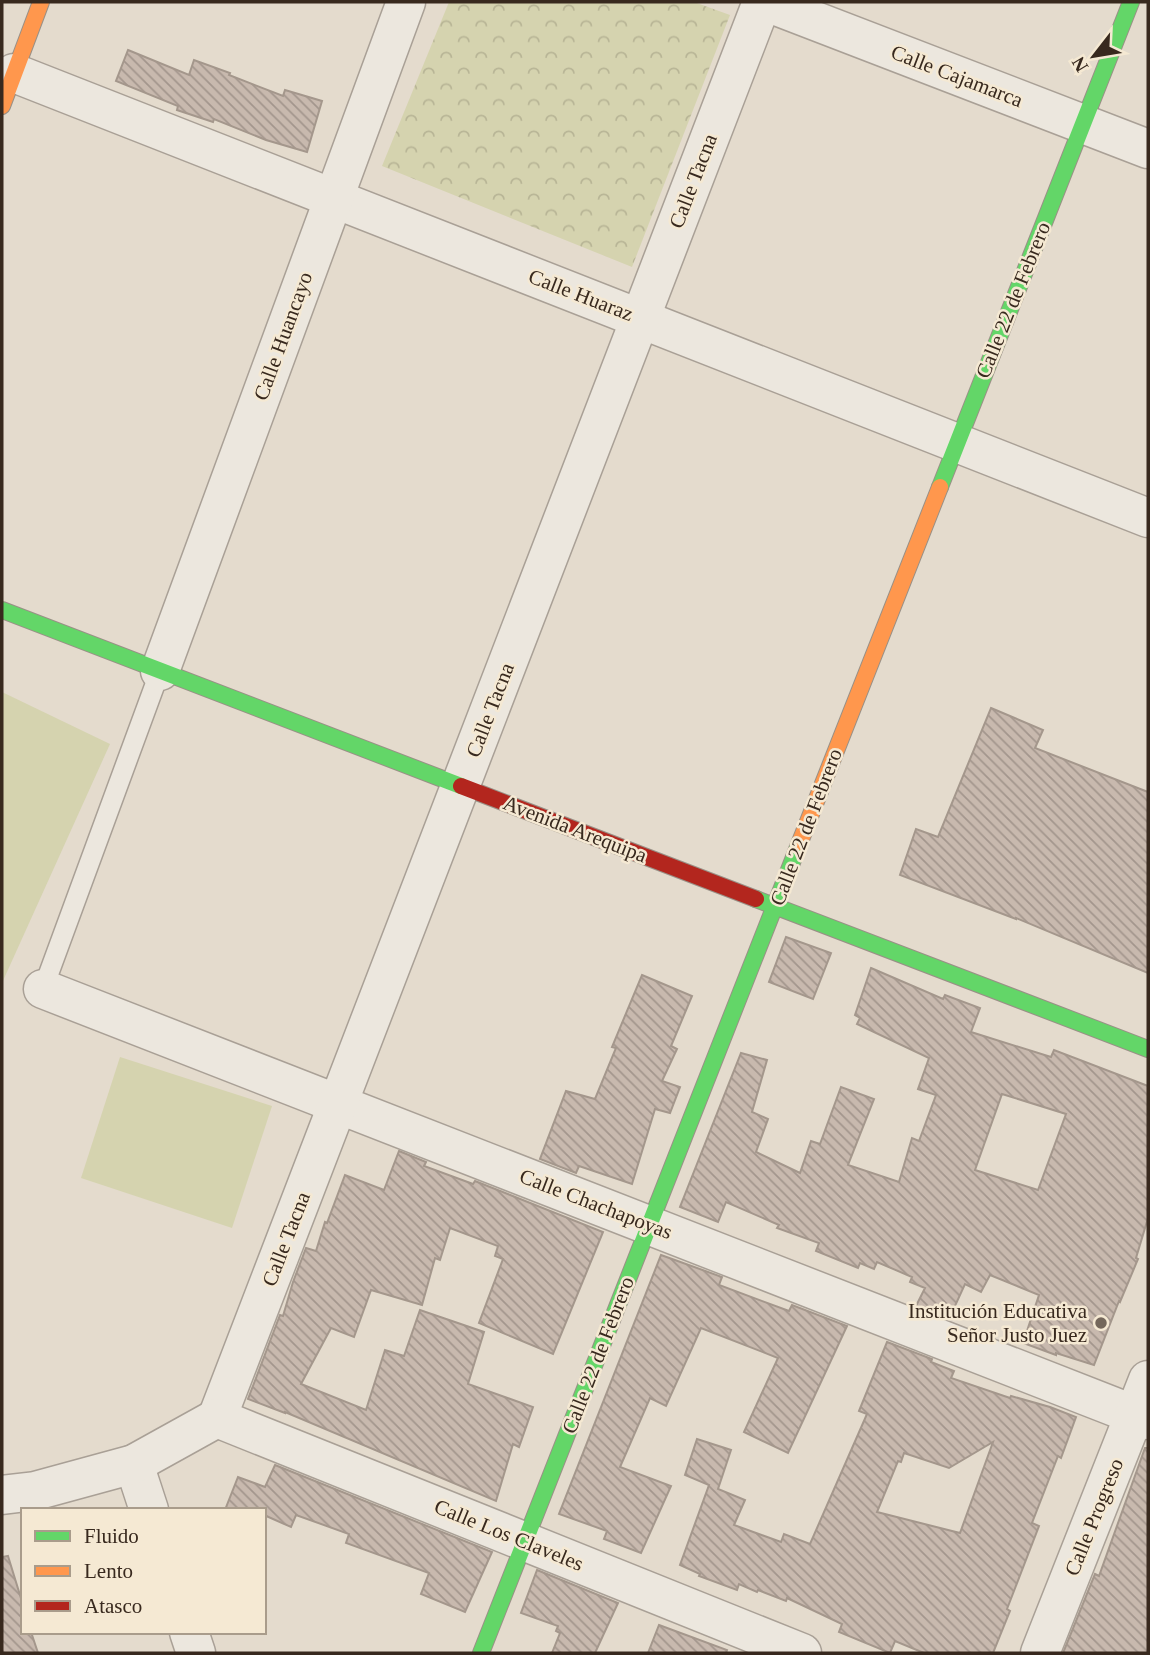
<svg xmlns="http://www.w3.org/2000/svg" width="1150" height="1655" font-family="'Times New Roman',serif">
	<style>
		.park { fill: url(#park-crowns) }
		.pitch { fill: #d5d3af }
		.building { fill: url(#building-back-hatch); stroke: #a4978c; stroke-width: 2; fill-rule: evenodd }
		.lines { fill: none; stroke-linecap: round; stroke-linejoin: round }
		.lane-casing { stroke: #a9a096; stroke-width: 22 }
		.street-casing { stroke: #a9a096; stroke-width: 41 }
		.fast-casing { stroke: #999086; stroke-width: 18 }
		.slow-casing { stroke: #999086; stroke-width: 18 }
		.jam-casing { stroke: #999086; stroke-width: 18 }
		.lane { stroke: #ece7de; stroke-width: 19 }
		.street { stroke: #ece7de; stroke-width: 38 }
		.fast { stroke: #63d668; stroke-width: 16 }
		.slow { stroke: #ff974d; stroke-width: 16 }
		.jam { stroke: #b3261e; stroke-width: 16 }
		.poi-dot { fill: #74675b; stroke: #f5e9d3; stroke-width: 2.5 }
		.labels { text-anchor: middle; stroke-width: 5; stroke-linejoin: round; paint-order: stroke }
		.street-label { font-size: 21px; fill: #38291e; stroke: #f5e9d3 }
		.poi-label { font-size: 21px; fill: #38291e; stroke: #f5e9d3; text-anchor: end }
	</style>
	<defs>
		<pattern id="park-crowns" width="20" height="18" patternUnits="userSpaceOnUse" patternTransform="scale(1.75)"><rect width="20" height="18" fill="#d5d3af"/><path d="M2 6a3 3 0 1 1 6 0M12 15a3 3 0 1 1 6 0" fill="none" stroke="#b8b596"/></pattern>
		<pattern id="building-back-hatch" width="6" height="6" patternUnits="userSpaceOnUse" patternTransform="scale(1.75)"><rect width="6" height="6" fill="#c8b9ae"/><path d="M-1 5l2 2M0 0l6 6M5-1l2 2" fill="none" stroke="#a3968d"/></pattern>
	</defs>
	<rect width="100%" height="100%" fill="#e4dbcd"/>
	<path class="park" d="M449 2H694L730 15 632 267 382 166Z"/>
	<g class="pitch">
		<path d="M2 692 110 744 2 983Z"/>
		<path d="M120 1057 272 1106 232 1228 81 1178Z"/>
	</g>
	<g class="building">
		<path d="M128 50 189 75 194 60 230 73 229 75 283 96 285 90 322 101 307 152 266 140 214 119 213 122 177 110 178 106 116 81Z"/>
		<path d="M991 708 1043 730 1035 748 1148 792V973L1016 918V919L900 875 916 829 938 837Z"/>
		<path d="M786 937 831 953 813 999 769 982Z"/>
		<path d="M871 968 943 999 945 995 980 1008 971 1032 1051 1057 1054 1050 1148 1086V1218L1136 1258 1138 1259 1120 1302 1119 1301 1094 1365 1056 1353V1355L1023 1343 1039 1295 990 1275 981 1292 965 1284 949 1319 916 1306 925 1288 910 1282 912 1277 877 1262 874 1269 860 1263 858 1268 816 1251 819 1243 777 1228 779 1225 726 1202 718 1222 680 1207 741 1053 767 1060 752 1112 768 1119 756 1152 800 1173 811 1141 820 1144 841 1087 874 1099 848 1165 899 1182 912 1138 919 1141 936 1095 918 1089 929 1058 857 1024 860 1018 855 1015ZM1002 1094 1066 1114 1038 1190 975 1170Z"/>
		<path d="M642 975 692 996 671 1046 677 1049 662 1081 680 1087 670 1113 655 1109 632 1184 579 1166 576 1173 540 1159 566 1091 595 1099 616 1048 612 1047Z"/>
		<path d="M399 1151 426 1162 424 1166 473 1184 475 1181 603 1232 553 1354 479 1323 503 1259 495 1256 498 1246 450 1228 440 1260 435 1258 422 1305 371 1290 354 1337 331 1328 301 1384 366 1410 385 1350 404 1356 420 1310 484 1332 468 1384 533 1407 519 1447 513 1444 496 1501 285 1412V1413L248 1399 280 1315 283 1316 293 1282 306 1248 316 1251 325 1222 327 1223 345 1175 384 1190Z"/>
		<path d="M661 1255 722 1277 719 1285 789 1311 792 1305 847 1326 788 1453 744 1432 778 1358 701 1328 666 1406 650 1398 620 1467 671 1486 641 1553 604 1539 607 1531 559 1514Z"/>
		<path d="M887 1342 932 1359 931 1362 954 1371 951 1378 1010 1398 1011 1396 1050 1407 1076 1417 1061 1458 1058 1456 1032 1523 1039 1526 1007 1609 1010 1611 993 1653H924L895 1641 890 1653 839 1632 842 1624 787 1598 786 1601 758 1590 757 1592 739 1584 737 1590 699 1576 700 1574 680 1565 709 1485 685 1475 697 1439 731 1450 718 1489 745 1500 734 1525 781 1542 784 1534 810 1544 867 1414 859 1411ZM993 1442 960 1533 877 1512 898 1461 901 1462 904 1453 949 1468Z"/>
		<path d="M1145 1448H1148V1653H1063L1095 1574 1099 1576Z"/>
		<path d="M275 1465 492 1552 465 1612 421 1594 429 1573 346 1543 349 1534 296 1515 291 1527 264 1515V1510H225L238 1477 265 1487Z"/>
		<path d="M8 1556 23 1605V1632H31L38 1653H2V1557Z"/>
		<path d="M537 1570 618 1603 595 1653H552L560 1633 556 1631 558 1626 521 1613Z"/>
		<path d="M659 1625 727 1650 726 1653H648Z"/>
	</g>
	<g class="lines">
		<defs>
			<path id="lane" d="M43 989 160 671"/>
			<g id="street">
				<path d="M766 2 1148 149"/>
				<path d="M14 73 1148 518"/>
				<path d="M160 671 406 2"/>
				<path d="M43 989 1148 1420"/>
				<path d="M217 1418 762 2"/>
				<path d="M217 1418 802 1653"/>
				<path d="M134 1464 149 1510"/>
				<path d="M2 1495 35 1491 134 1464 217 1418"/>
				<path d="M189 1632 196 1653"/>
				<path d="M1040 1653 1148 1380"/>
			</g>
			<g id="fast">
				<path d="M940 487 1131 2"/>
				<path d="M2 610 461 786"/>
				<path d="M756 899 1148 1049"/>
				<path d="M481 1653 800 842"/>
			</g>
			<g id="slow">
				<path d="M2 106 41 2"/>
				<path d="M800 842 940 487"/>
			</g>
			<path id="jam" d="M461 786 756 899"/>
		</defs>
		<use href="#lane" class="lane-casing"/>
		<use href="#street" class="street-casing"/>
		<use href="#fast" class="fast-casing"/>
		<use href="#slow" class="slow-casing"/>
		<use href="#jam" class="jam-casing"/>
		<use href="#lane" class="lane"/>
		<use href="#street" class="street"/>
		<use href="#fast" class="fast"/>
		<use href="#slow" class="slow"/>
		<use href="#jam" class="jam"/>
	</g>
	<circle class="poi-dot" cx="1101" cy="1323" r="7"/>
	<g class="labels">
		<g class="street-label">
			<text transform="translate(957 76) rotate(21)" y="7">Calle Cajamarca</text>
			<text transform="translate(693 181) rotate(-69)" y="7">Calle Tacna</text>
			<text transform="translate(581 295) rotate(21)" y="7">Calle Huaraz</text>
			<text transform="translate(1013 300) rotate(-68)" y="7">Calle 22 de Febrero</text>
			<text transform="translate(283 336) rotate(-70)" y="7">Calle Huancayo</text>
			<text transform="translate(490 710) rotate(-69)" y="7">Calle Tacna</text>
			<text transform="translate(806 827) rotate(-69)" y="7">Calle 22 de Febrero</text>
			<text transform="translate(575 829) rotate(21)" y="7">Avenida Arequipa</text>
			<text transform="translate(596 1204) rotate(21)" y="7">Calle Chachapoyas</text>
			<text transform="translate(286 1239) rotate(-69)" y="7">Calle Tacna</text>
			<text transform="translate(598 1355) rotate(-69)" y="7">Calle 22 de Febrero</text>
			<text transform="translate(1094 1517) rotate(-68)" y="7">Calle Progreso</text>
			<text transform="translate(509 1535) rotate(22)" y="7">Calle Los Claveles</text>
		</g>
		<g class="poi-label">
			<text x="1087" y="1318">Institución Educativa<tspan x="1087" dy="24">Señor Justo Juez</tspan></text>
		</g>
	</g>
	<rect width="1150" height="1655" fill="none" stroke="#38291e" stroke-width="7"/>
	<rect x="21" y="1508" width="245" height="126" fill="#f5e9d3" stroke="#a99c8b" stroke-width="2"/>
	<rect x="35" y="1531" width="35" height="10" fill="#63d668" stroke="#a99c8b" stroke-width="2"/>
	<text x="84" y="1543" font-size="21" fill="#38291e">Fluido</text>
	<rect x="35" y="1566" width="35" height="10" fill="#ff974d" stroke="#a99c8b" stroke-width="2"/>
	<text x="84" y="1578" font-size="21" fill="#38291e">Lento</text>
	<rect x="35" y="1601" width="35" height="10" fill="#b3261e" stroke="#a99c8b" stroke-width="2"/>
	<text x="84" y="1613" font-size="21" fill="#38291e">Atasco</text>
	<g transform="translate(1094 56) rotate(239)" stroke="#f5e9d3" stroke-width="5" paint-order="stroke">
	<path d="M0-5L12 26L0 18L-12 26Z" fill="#38291e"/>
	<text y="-10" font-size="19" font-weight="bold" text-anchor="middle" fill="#38291e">N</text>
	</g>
</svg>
